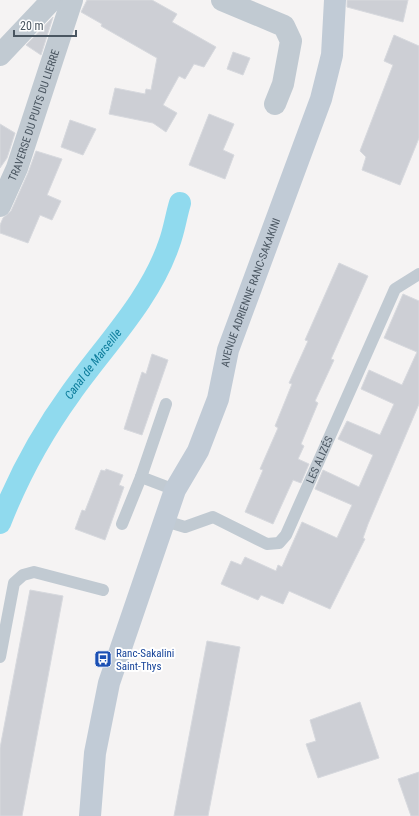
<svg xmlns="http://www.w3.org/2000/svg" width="419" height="816" font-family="'Roboto Condensed',sans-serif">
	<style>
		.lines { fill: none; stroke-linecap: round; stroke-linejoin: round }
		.canal { stroke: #90daee; stroke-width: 22 }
		.building { fill: #cdcfd5; stroke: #d7d9de }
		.lane { stroke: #c1cad2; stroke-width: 12 }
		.street { stroke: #c1cad2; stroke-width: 22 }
		.secondary { stroke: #c1cbd6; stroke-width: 22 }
		.labels { text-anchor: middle; stroke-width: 4; stroke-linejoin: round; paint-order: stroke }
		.street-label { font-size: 11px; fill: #4a5661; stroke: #fff }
		.transit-label { font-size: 11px; fill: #164399; stroke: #fff; text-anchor: start }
		.water-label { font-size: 12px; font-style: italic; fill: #0c7c9b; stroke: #fff }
	</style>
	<rect width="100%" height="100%" fill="#f5f3f3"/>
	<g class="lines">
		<path class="canal" id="s1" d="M0 523C18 477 42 433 71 393 105 345 150 300 169 244 174 231 176 216 180 203"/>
	</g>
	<g class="building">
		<path d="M87 0H152L177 14 172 22 216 47 204 67 194 64 185 79 179 76 163 105 177 113 166 132 153 123 109 114 115 88 145 94 146 89 151 90 157 58 101 26 102 24 81 12Z"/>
		<path d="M347 0H408L403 22 347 7Z"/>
		<path d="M53 17 41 55 26 45Z"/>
		<path d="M394 35 419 46V138L400 185 362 170 366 157 360 151 393 65 384 61Z"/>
		<path d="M233 52 250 58 243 75 227 69Z"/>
		<path d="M209 114 234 124 223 150 234 155 225 179 189 165Z"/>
		<path d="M70 120 96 129 83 155 61 147Z"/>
		<path d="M0 124 15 133 7 158 0 168Z"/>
		<path d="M36 151 62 159 47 195 61 201 52 220 40 215 28 243 0 233V225L3 218 11 211 28 173Z"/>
		<path d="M339 263 368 276 331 359 334 360 315 401 318 403 301 444 304 446 298 459 309 464 301 483 293 480 273 524 245 512 263 470 260 469 278 428 275 426 292 384 289 383 308 341 305 340Z"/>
		<path d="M403 294 419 301V404L368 524 363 538 365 539 330 609 289 591 283 604 261 595 258 600 221 584 231 561 241 565 245 557 276 571 278 565 282 567 302 522 337 538 352 505 315 489 323 470 359 487 373 455 338 439 347 421 380 435 394 404 361 389 369 370 402 385 417 352 384 338Z"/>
		<path d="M152 354 168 360 142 435 124 429 142 372 146 374Z"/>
		<path d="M106 469 123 475 119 485 124 487 105 540 75 529 82 510 85 511 101 470 105 471Z"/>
		<path d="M30 590 63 596 22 816H0V748Z"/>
		<path d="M207 641 240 647 229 706 208 816H174Z"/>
		<path d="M360 702 379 758 318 778 306 744 316 741 310 720Z"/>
		<path d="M419 772V816H411L398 779Z"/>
	</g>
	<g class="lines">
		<g class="lane">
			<path d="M141 477 175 490"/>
			<path id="s2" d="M165 521 185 527 213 517 267 544 279 543 286 535 395 289 419 274"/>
			<path d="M122 524 141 477 166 404"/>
			<path d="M0 657 14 583 23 575 34 572 103 590"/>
		</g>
		<g class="street">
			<path d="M222 0 284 26 291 41 283 84 275 104"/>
			<path d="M0 55 52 0"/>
			<path id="s3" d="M0 206 17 168 72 0"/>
		</g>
		<path class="secondary" id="s4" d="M90 816 95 753 109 683 175 490 198 451 218 399 228 350 321 99 332 55 335 0"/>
	</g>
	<defs>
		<symbol id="bus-square" viewBox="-11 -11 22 22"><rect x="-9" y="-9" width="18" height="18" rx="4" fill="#1a4fb4" stroke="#fff"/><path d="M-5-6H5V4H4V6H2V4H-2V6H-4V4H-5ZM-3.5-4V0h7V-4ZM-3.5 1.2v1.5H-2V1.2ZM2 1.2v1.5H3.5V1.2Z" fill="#fff"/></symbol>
	</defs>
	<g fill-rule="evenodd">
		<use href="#bus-square" x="93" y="649" width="20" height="20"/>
	</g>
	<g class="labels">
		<g class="street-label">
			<text dy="4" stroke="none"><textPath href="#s3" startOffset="97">TRAVERSE DU PUITS DU LIERRE</textPath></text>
			<text dy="4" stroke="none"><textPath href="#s4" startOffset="551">AVENUE ADRIENNE RANC-SAKAKINI</textPath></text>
			<text dy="4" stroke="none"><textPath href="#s2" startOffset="216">LES ALIZÉS</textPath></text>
		</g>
		<g class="transit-label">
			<text x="116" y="657">Ranc-Sakalini<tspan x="116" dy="13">Saint-Thys</tspan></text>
		</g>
		<g class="water-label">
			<text dy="4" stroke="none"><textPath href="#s1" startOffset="185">Canal de Marseille</textPath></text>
		</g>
	</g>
	<path d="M14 30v6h62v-6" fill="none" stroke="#4a5661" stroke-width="2"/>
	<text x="20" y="30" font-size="12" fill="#4a5661" stroke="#ffffff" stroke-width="3" paint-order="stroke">20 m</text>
</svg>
